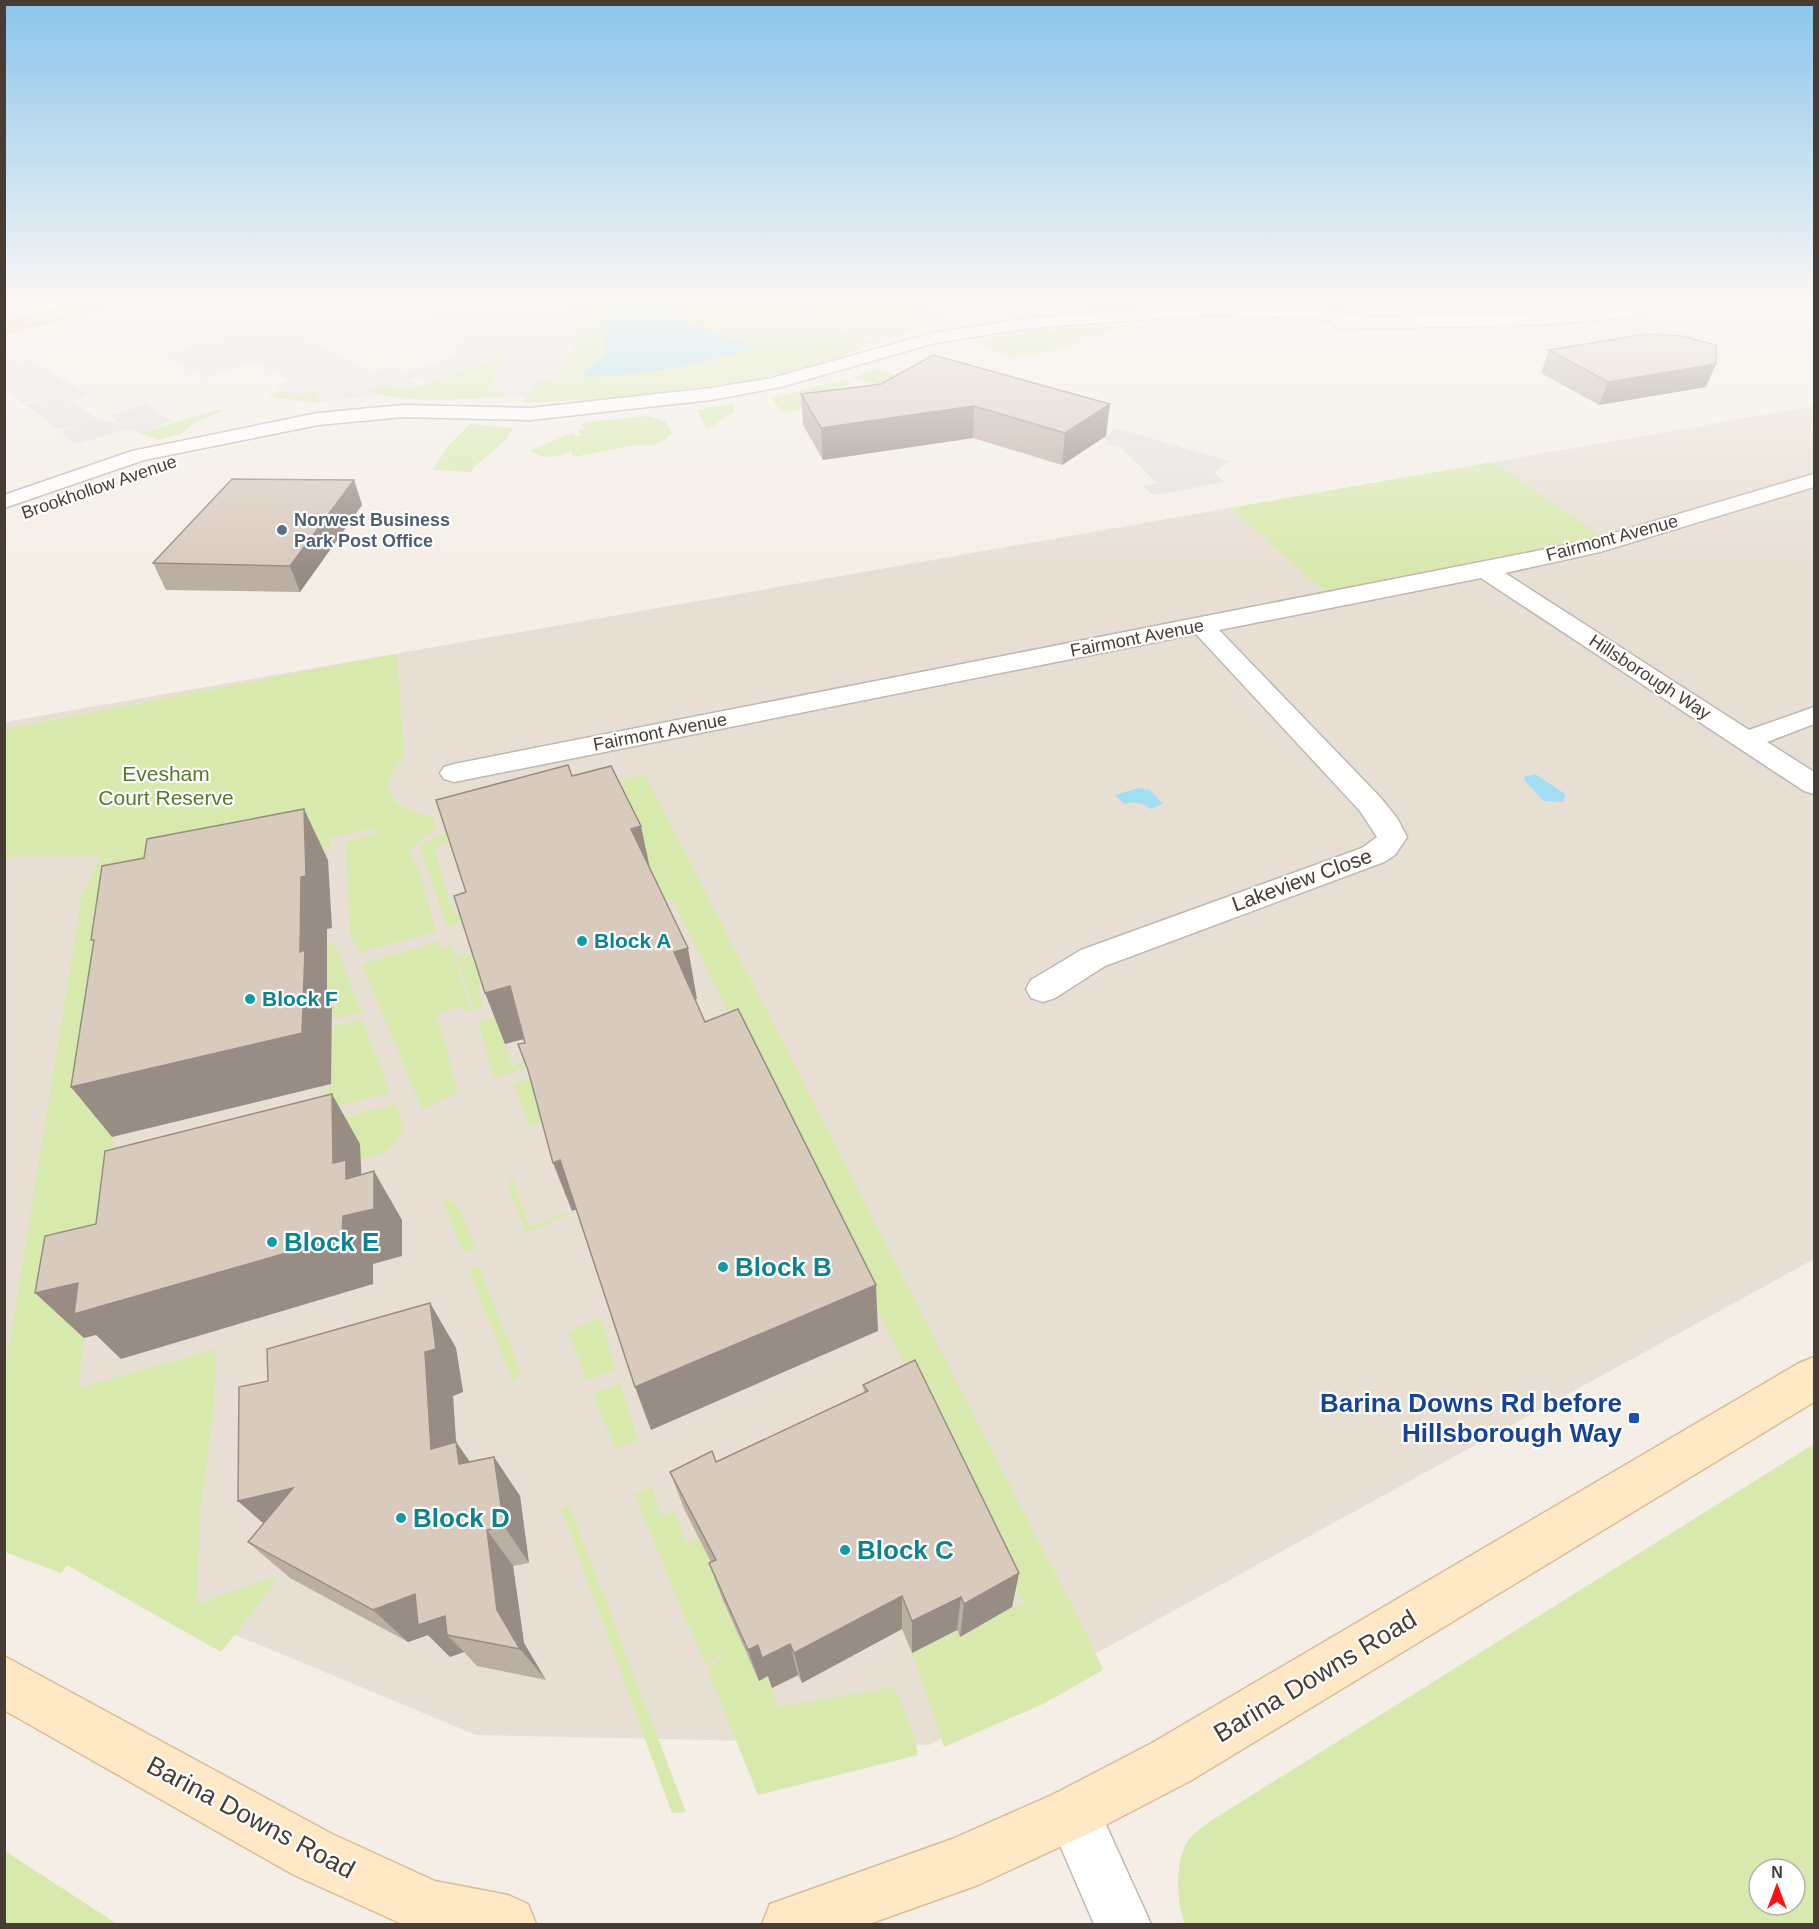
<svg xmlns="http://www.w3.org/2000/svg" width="1819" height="1929" font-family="Helvetica,sans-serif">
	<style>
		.residential { fill: #e8dfd4 }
		.green { fill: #d8e9ae; fill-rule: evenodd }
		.parking { fill: #e4e1de }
		.water { fill: #a1def2 }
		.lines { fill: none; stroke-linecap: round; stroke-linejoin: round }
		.street-casing { stroke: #c2b7ac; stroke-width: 3 }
		.secondary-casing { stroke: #d8bd97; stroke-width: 3 }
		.primary-casing { stroke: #e7aa61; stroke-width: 3 }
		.street { fill: #fff; fill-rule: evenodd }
		.secondary { fill: #ffe8c5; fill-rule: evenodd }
		.primary { fill: #ffd094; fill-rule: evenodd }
		.wall { fill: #bbaea3 }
		.shaded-wall { fill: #988d85 }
		.building { fill: #d9cabe; stroke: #988d85; stroke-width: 1.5 }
		.service-dot { fill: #5c6f8a; stroke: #fff; stroke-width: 2 }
		.culture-dot { fill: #0f9aa8; stroke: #fff; stroke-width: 2 }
		.transit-dot { fill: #1a4fb4; stroke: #fff; stroke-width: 2 }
		.labels { text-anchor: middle; stroke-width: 4.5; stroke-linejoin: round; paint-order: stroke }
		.far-street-label { font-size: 18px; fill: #473d35; stroke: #fff }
		.far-service-label { font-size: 18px; font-weight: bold; fill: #4e5e75; stroke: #fff; text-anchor: start }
		.park-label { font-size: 21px; fill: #537a27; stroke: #fff }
		.street-label { font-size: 21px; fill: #473d35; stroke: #fff }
		.culture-label { font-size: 21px; font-weight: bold; fill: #0d838f; stroke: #fff; text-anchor: start }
		.near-culture-label { font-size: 26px; font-weight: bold; fill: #0d838f; stroke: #fff; text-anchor: start }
		.near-transit-label { font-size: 26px; font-weight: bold; fill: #164399; stroke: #fff; text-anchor: end }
		.near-street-label { font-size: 26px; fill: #473d35; stroke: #fff }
	</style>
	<rect width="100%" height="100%" fill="#f4eee6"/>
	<path class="residential" d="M1814 406V1259L929 1745 476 1735 5 1539V722Z"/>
	<g class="green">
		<path d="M565 299H898L921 302 944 320 886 339 800 317 881 342 812 367 738 382 618 398 524 403 534 382H557L585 314 569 313 571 307Z"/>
		<path d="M1063 299H1592L1556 306 1050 309Z"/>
		<path d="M1121 325H1139L1140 331 1126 329 1114 331 1086 337 1069 347 1013 359 1000 356 981 341 1015 332Z"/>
		<path d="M509 355 486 392 507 391 503 397C468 398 398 405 368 390L384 384 406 390Z"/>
		<path d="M875 369 928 385 909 395 852 378Z"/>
		<path d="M843 380 850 383 801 410 781 412 772 398Z"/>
		<path d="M282 389 295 396 316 390 315 403 268 396Z"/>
		<path d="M733 404 734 413C721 418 719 424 707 429L697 410Z"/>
		<path d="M224 410 194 423 181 434 158 440 140 433 212 411Z"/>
		<path d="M647 416 665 421 672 433C664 442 653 448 641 444L578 456 573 457 571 451C559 457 542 460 530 451L572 433 578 437 581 435 577 431 586 428 581 425 587 422Z"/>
		<path d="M470 424 513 428C503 448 484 455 470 472L432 470 450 444Z"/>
		<path d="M1493 462 1601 536 1324 591 1231 508Z"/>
		<path d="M397 654 404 757 394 769 388 785 396 803 417 813 433 816 436 831 425 836 410 849 414 864 419 869 436 932 360 952 350 935 345 841 377 833 376 828 330 838 331 848 140 888 112 1136 116 1169 84 1338 78 1388 216 1349 214 1406 200 1513 197 1604 272 1578 277 1581 221 1652 67 1565 61 1573 5 1552V1370L82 894 101 856 5 857V729Z"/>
		<path d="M645 774 1087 1635 1103 1670 1045 1703 944 1747 912 1653 957 1630 961 1637 1012 1607 1024 1604 672 899 664 902 622 817 619 781Z"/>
		<path d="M598 800 434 847 454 915 470 911 473 919 447 927 420 847C462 812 544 809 598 800Z"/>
		<path d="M439 941 441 949 452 945 471 1011 464 1013 462 1006 437 1014 458 1092 422 1110 362 964Z"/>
		<path d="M334 942 362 1013 333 1019 332 1002 318 1005 294 949Z"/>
		<path d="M475 951 486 985 478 987 483 1008 473 1010 457 956Z"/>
		<path d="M497 1017 512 1066 547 1054 595 1045 494 1078 478 1022Z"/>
		<path d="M362 1019 390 1093 325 1109 324 1089 330 1088 331 1064 325 1037 334 1035 333 1026Z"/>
		<path d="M532 1078 547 1120 529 1127 513 1084Z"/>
		<path d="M396 1104 403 1129C391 1152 385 1154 360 1160L322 1122Z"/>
		<path d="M511 1177 515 1179V1188L530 1227 567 1212 568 1215 526 1233 508 1188Z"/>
		<path d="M448 1199 460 1208 476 1248 463 1253 442 1200Z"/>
		<path d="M479 1266 519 1368V1374L513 1383 469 1270Z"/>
		<path d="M597 1318 602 1323 616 1369 587 1381 568 1332Z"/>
		<path d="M620 1382 638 1441 615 1449 593 1395Z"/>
		<path d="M1814 1444V1924H1185C1176 1903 1174 1858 1190 1838 1196 1831 1205 1826 1212 1820ZM1759 1869H1795V1905H1759Z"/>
		<path d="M652 1486 661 1516 675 1511 687 1543 698 1537 713 1565 759 1680 768 1676 777 1707 895 1687 915 1740 918 1755 758 1795 707 1669 724 1657V1654L705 1665 634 1494Z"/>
		<path d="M567 1505 571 1510 686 1812 672 1813 561 1508Z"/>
		<path d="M4 1851H5L117 1924H5Z"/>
	</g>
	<g class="parking">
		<path d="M414 299H518L541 309 536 311 542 313H585L572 345 553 347H571L557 382H535L527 397H503L506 391 485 392 508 355 428 382 418 377 408 380 417 386 406 390 384 384 369 390 378 395 315 403V390L295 396 278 386 291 381 255 362 204 377 165 355 274 323 373 373 393 366 405 372 459 354 450 347 463 342 434 329 448 324 403 303Z"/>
		<path d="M4 357 16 363 31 359 87 395 70 401 98 420 117 423 112 415 146 404 171 421 140 433 127 429 76 444 61 432 81 425 58 429 26 405 44 399 43 397 23 403 5 389Z"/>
		<path d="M1116 428 1229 461 1214 473 1225 482 1153 495 1143 486 1157 483 1120 447 1107 444 1110 440 1103 438Z"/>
	</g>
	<g class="water">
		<path d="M618 299 632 300 671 313 672 317 754 347 753 349C699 363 643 377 586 377L584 373C623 344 594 341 610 315L624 312H609L615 307Z"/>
		<path d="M1535 774 1565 794 1564 802 1544 801 1525 781 1524 777Z"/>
		<path d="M1138 788 1150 790 1163 804 1150 809C1144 802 1132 802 1124 804L1115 795Z"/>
	</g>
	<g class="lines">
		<defs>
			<g id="street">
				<path d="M1653 299H1674C1648 333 1395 325 1342 329L1336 328 1335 322 1305 317 1206 315 1029 328 935 343 781 387 711 400 530 420 403 417 318 425 144 460 4 508V495L132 451 318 413 403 405 530 408 711 388 772 378 933 333 1029 318 1206 305 1305 307 1368 317 1514 314 1612 309 1643 304Z"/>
				<path d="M1814 474V487L1600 552 1505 573 1749 730 1814 707V724L1767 742 1814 772V794L1804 791 1481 578 1219 630 1380 797 1397 818 1407 837 1395 855 1384 862 1105 966 1055 998 1043 1002 1031 998 1026 989 1031 980 1081 950 1362 848 1377 837 1360 811 1196 634 454 782 444 779 440 773 444 767 454 764 1587 541Z"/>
				<path d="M1073 1786 1092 1794 1151 1924H1094L1046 1813 1054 1794Z"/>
			</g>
			<g id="secondary">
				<path d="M1814 1357V1402L1190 1781 1092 1832 978 1885 869 1924H762L770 1904 952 1839 1054 1794 1152 1743 1799 1363Z"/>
				<path d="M4 1656 332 1834 435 1881 508 1895 528 1904 536 1924H402L292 1874 4 1710Z"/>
			</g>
			<path id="primary" d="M99 299H126L124 302 4 333V323Z"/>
		</defs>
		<use href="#street" class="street-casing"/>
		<use href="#secondary" class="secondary-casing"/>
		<use href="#primary" class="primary-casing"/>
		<use href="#street" class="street"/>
		<use href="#secondary" class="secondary"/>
		<use href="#primary" class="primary"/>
	</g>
	<g class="wall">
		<path d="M1549 350 1706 387 1599 405 1541 373Z"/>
		<path d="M881 384 1106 436 1062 465 973 438 823 460 803 425 801 394Z"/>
		<path d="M354 480 362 505 300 592 166 590 153 563Z"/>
		<path d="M430 1303 456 1348 463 1392 453 1396 456 1442 470 1462 494 1457 520 1496 529 1563 513 1566 524 1643 546 1680 477 1666 464 1652 450 1657 428 1635 408 1642 290 1578 248 1542 264 1524 238 1501 268 1381Z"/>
		<path d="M863 1385 1019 1573 1012 1607 960 1637 957 1630 912 1653 902 1629 802 1683 798 1675 772 1688 768 1676 759 1681 722 1598 709 1563 711 1562 685 1511 670 1472 716 1462 864 1393Z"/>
	</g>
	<g class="shaded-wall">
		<path d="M1716 364 1706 387 1599 405 1608 382Z"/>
		<path d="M1110 404 1106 436 1062 465 1065 433Z"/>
		<path d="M974 406 973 438 823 460 821 428Z"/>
		<path d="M354 480 362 505 300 592 290 566Z"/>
		<path d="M304 809 328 860 332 928 327 929V991L332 1002 331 1084 112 1137 71 1087 300 952 301 877Z"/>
		<path d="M641 826 652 878 631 829Z"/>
		<path d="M688 948 697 999 684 1004 674 952Z"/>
		<path d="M510 986 528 1038 505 1044 485 993Z"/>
		<path d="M332 1094 360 1144 362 1187 374 1171 402 1220V1256L373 1264V1284L121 1359 96 1335 84 1338 35 1293 333 1163Z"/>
		<path d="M560 1160 578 1209 572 1211 553 1163Z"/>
		<path d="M876 1285 878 1331 651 1430 635 1387Z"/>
		<path d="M430 1303 456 1348 463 1392 453 1396 459 1488 431 1449 425 1352Z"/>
		<path d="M456 1442 484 1482 459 1464Z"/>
		<path d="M494 1457 520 1496 529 1563 504 1526Z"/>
		<path d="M293 1488 280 1538 238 1501Z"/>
		<path d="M487 1530 513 1566 524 1643 546 1680 520 1649 497 1610Z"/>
		<path d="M1019 1573 1012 1607 960 1637 964 1604Z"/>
		<path d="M415 1594 445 1616 447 1635 464 1652 450 1657 428 1635 408 1642 373 1610Z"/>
		<path d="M902 1596V1629L802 1683 794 1653Z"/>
		<path d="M961 1597 957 1630 912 1653V1621Z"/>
		<path d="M790 1644 798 1675 772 1688 768 1676 759 1681 748 1650 758 1645Z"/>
	</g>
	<g class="building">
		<path d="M1647 334 1682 336 1716 345V364L1608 382 1549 350Z"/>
		<path d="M933 355 1110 404 1065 433 974 406 821 428 801 394 881 384Z"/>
		<path d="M232 479 354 480 290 566 153 563Z"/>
		<path d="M568 765 572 776 611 766 641 826 631 829 688 948 674 952 705 1022 738 1009 876 1285 635 1387 560 1160 553 1163 528 1070 518 1044 525 1043 510 986 485 993 454 896 466 892 436 800Z"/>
		<path d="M304 809 306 876 301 877 300 952 305 950 302 1033 71 1087 94 940H91L102 866 144 858 147 839Z"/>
		<path d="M332 1094 333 1163 346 1160V1179L374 1171V1209L343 1216 342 1237 74 1314 78 1283 35 1293 45 1236 96 1224 105 1151Z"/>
		<path d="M430 1303 436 1349 425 1352 431 1449 456 1442 459 1464 494 1457 504 1526 487 1530 497 1610 520 1649 447 1635 445 1616 418 1625 415 1594 373 1610 248 1542 293 1488 238 1501 239 1387 268 1381 267 1349Z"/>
		<path d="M915 1360 1019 1573 964 1604 961 1597 912 1621 902 1596 794 1653 790 1644 762 1658 758 1645 748 1650 709 1563 716 1560 670 1472 712 1451 716 1462 868 1391 863 1385Z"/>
	</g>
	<linearGradient id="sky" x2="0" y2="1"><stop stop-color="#8bc5ec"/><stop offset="0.53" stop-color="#faf7f4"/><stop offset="1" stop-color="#faf7f4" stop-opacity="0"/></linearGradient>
	<rect width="1819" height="569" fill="url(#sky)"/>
	<circle class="service-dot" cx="282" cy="530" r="6"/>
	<g class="culture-dot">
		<circle cx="582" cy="941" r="6"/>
		<circle cx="250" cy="999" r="6"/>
		<circle cx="272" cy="1242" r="6"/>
		<circle cx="723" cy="1267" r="6"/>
		<circle cx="401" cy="1518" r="6"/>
		<circle cx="845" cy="1550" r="6"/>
	</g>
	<rect class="transit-dot" x="1628" y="1412" width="12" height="12" rx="3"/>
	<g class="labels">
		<g class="far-street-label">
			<text transform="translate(99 487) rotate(-19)" y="6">Brookhollow Avenue</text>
			<text transform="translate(1612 538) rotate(-15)" y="6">Fairmont Avenue</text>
			<text transform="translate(1137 638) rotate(-11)" y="6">Fairmont Avenue</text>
			<text transform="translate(1650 677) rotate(33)" y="6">Hillsborough Way</text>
			<text transform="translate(660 732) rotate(-11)" y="6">Fairmont Avenue</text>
		</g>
		<g class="far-service-label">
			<text x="294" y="526">Norwest Business<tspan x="294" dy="21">Park Post Office</tspan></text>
		</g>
		<g class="park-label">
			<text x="166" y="781">Evesham<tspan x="166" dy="24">Court Reserve</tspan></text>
		</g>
		<g class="street-label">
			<text transform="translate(1302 880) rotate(-20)" y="7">Lakeview Close</text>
		</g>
		<g class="culture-label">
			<text x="594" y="948">Block A</text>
			<text x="262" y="1006">Block F</text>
		</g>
		<g class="near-culture-label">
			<text x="284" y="1251">Block E</text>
			<text x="735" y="1276">Block B</text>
			<text x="413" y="1527">Block D</text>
			<text x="857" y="1559">Block C</text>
		</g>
		<g class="near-transit-label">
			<text x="1622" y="1412">Barina Downs Rd before<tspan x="1622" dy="30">Hillsborough Way</tspan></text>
		</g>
		<g class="near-street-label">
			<text transform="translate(1315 1676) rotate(-31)" y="9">Barina Downs Road</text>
			<text transform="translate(251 1817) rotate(28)" y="9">Barina Downs Road</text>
		</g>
	</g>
	<rect width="1819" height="1929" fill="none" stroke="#473d35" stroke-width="12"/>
	<g transform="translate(1777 1887)"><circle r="28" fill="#ffffff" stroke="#b5b1ae" stroke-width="1.5"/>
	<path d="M0-4.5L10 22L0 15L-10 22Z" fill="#ff1213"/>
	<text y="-9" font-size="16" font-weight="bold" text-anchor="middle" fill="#473d35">N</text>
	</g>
</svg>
